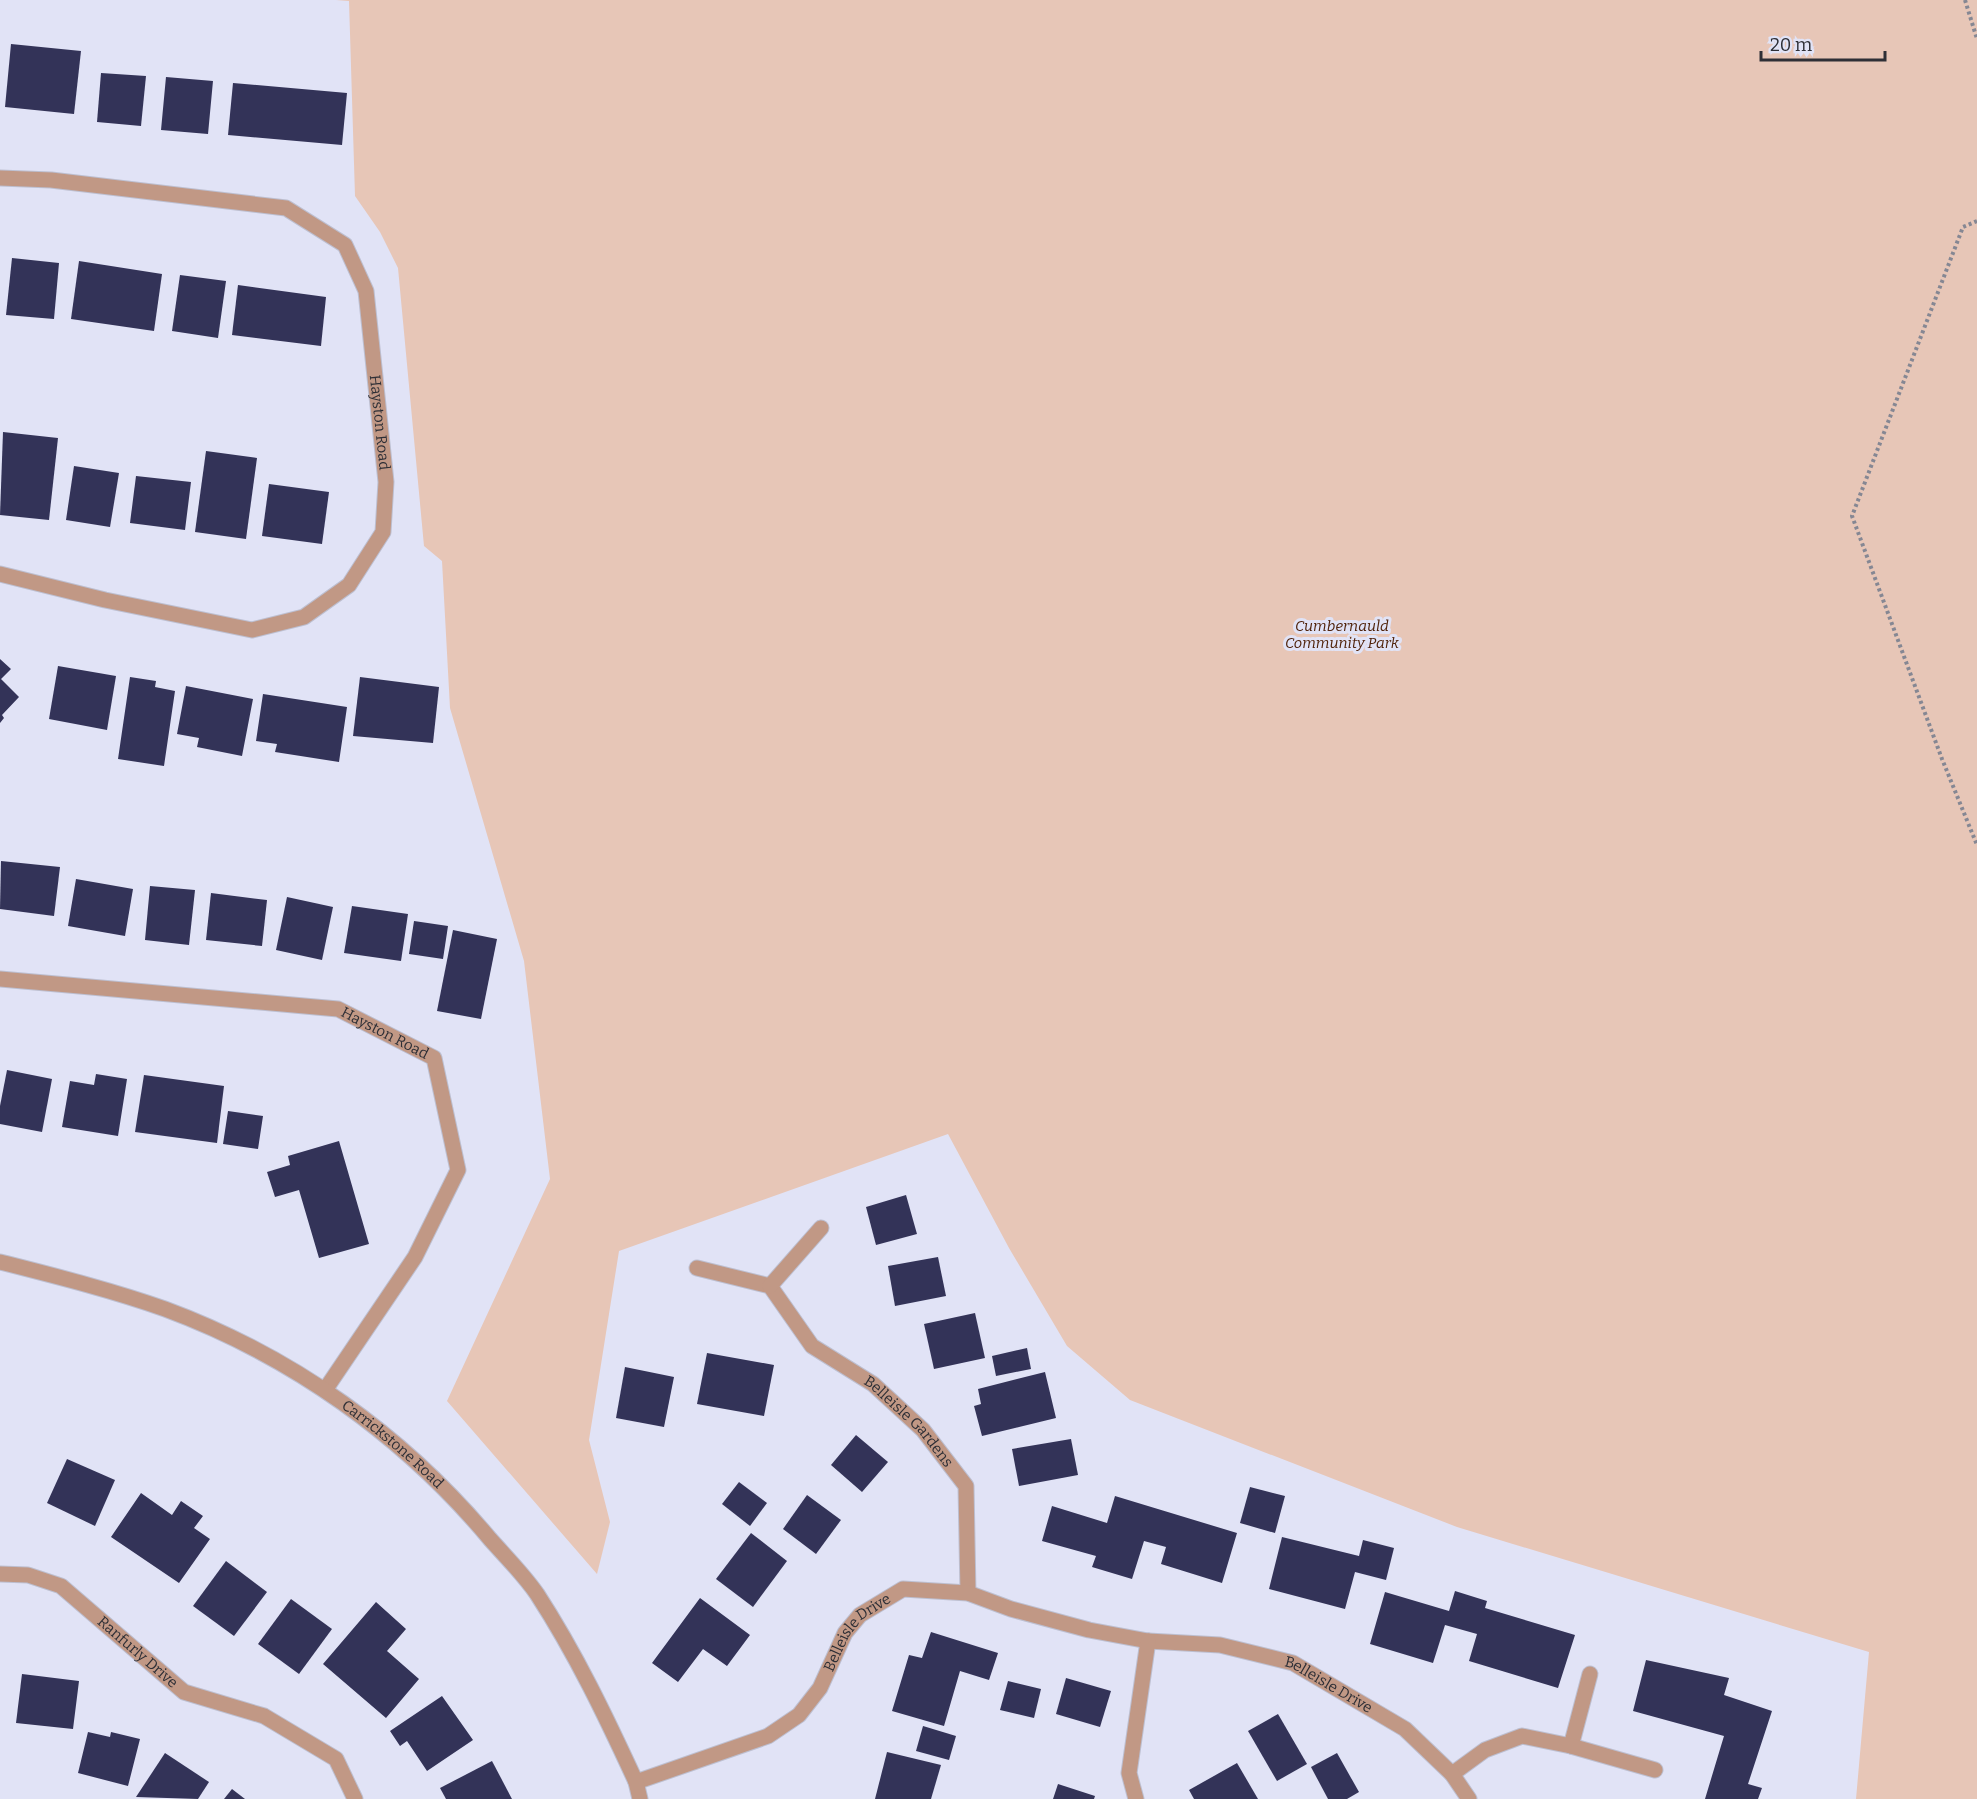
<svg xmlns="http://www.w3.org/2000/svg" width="1977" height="1799" font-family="Bitter,serif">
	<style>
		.green { fill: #e7c6b7 }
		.building { fill: #333358 }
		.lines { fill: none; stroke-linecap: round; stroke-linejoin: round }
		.minor-casing { stroke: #bdbfd0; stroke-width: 17 }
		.tertiary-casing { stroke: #bdbfd0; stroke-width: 17 }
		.path { stroke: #858793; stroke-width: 4; stroke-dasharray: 3 3; stroke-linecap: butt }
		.minor { stroke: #c19885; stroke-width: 15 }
		.tertiary { stroke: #c19885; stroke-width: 15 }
		.labels { text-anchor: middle; stroke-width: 6; stroke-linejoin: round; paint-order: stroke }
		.street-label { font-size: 15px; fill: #2e2f36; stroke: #e1e3f6 }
		.park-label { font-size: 15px; font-style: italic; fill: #50230b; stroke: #e1e3f6 }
	</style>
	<rect width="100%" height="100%" fill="#e1e3f6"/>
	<path class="green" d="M336 0H1977V1799H1856L1869 1652 1457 1527 1130 1400 1067 1346 1009 1248 948 1134 619 1251 589 1440 610 1522 597 1574 447 1401 550 1179 524 961 450 708 442 561 424 546 398 268 380 232 355 196 349 1Z"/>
	<g class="building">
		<path d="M11 44 81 51 74 114 5 107Z"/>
		<path d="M101 73 146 76 141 126 97 122Z"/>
		<path d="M166 77 213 81 208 134 161 130Z"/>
		<path d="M233 83 347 93 342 145 228 135Z"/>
		<path d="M12 258 59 263 54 319 6 315Z"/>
		<path d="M79 261 162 274 154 331 71 319Z"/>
		<path d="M180 275 226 281 218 338 172 331Z"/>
		<path d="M238 285 326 297 321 346 232 335Z"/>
		<path d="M3 432 58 438 49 520 0 515Z"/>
		<path d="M206 451 257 458 246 539 195 532Z"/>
		<path d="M74 466 119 473 110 527 66 520Z"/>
		<path d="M136 476 191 482 185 530 130 523Z"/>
		<path d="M269 484 329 492 322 544 262 536Z"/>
		<path d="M0 659 11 669 1 679 19 697 2 715 4 718 0 723Z"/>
		<path d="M58 666 116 676 107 730 49 719Z"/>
		<path d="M130 677 156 681 155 687 175 691 164 766 118 759Z"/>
		<path d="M360 677 439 687 433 743 353 736Z"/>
		<path d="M186 686 253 699 242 756 197 747 199 738 177 734Z"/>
		<path d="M263 694 347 707 339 762 275 752 277 744 256 741Z"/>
		<path d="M1 861 60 867 54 916 0 909Z"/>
		<path d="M76 879 133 889 125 936 68 926Z"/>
		<path d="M150 886 195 890 189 945 145 940Z"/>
		<path d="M211 893 267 900 262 946 206 940Z"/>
		<path d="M287 897 333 907 322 960 276 950Z"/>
		<path d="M352 906 408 914 401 961 344 953Z"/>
		<path d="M414 921 448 926 443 959 409 954Z"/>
		<path d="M453 930 497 939 481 1019 437 1011Z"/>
		<path d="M7 1070 52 1079 42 1132 0 1124V1106Z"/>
		<path d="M96 1074 127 1079 118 1136 62 1127 70 1081 94 1085Z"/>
		<path d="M144 1075 224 1086 217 1143 135 1132Z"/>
		<path d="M228 1111 263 1116 258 1149 223 1144Z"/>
		<path d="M339 1141 369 1244 319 1258 299 1190 275 1197 267 1172 290 1165 288 1156Z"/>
		<path d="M906 1195 917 1234 876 1245 866 1207Z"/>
		<path d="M938 1257 946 1296 895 1306 888 1266Z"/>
		<path d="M975 1313 985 1358 934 1369 924 1324Z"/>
		<path d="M1027 1348 1031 1369 996 1376 992 1356Z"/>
		<path d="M707 1353 774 1365 764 1416 697 1404Z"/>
		<path d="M625 1367 674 1377 664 1427 616 1418Z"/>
		<path d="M1045 1372 1056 1418 982 1436 974 1406 981 1404 978 1389Z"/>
		<path d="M856 1435 888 1462 862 1492 831 1465Z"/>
		<path d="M1071 1439 1078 1475 1019 1486 1012 1449Z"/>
		<path d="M67 1459 115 1480 95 1526 47 1503Z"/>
		<path d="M739 1482 767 1503 750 1526 722 1504Z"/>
		<path d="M1250 1487 1285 1496 1275 1533 1240 1523Z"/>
		<path d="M141 1493 172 1515 181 1501 203 1516 194 1528 210 1539 179 1583 111 1537Z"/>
		<path d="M807 1495 841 1520 816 1554 783 1529Z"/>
		<path d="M1115 1496 1237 1533 1222 1583 1161 1564 1166 1547 1144 1541 1132 1579 1092 1567 1096 1556 1042 1541 1052 1506 1107 1523Z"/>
		<path d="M751 1533 787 1561 753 1607 716 1579Z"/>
		<path d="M1282 1537 1359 1556 1363 1540 1394 1548 1386 1580 1355 1572 1345 1609 1269 1589Z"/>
		<path d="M226 1561 267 1592 234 1636 193 1606Z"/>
		<path d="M1455 1591 1487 1601 1485 1608 1575 1635 1558 1688 1469 1661 1477 1634 1445 1625 1433 1663 1370 1644 1385 1592 1449 1611Z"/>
		<path d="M700 1598 750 1635 727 1666 703 1649 678 1682 652 1663Z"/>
		<path d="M291 1599 332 1629 299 1674 258 1644Z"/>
		<path d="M376 1602 406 1629 387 1651 419 1679 386 1718 323 1664Z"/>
		<path d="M931 1632 998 1653 989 1680 960 1671 944 1726 892 1711 909 1655 922 1658Z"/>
		<path d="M1646 1660 1729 1678 1724 1695 1772 1711 1748 1784 1762 1788 1758 1799H1705L1724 1736 1633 1711Z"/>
		<path d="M22 1674 79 1681 73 1729 16 1723Z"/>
		<path d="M1066 1678 1111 1691 1100 1727 1056 1714Z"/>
		<path d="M1008 1681 1041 1689 1034 1718 1000 1710Z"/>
		<path d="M442 1696 473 1740 427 1771 407 1741 400 1746 390 1731Z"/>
		<path d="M1278 1714 1307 1764 1277 1781 1248 1731Z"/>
		<path d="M923 1726 956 1736 949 1760 916 1751Z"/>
		<path d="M88 1732 110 1737 111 1732 140 1739 128 1786 78 1773Z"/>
		<path d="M887 1752 941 1765 931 1799H875Z"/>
		<path d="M165 1753 209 1782 198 1799 136 1797Z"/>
		<path d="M1337 1753 1359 1792 1347 1799H1328L1311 1767Z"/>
		<path d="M492 1761 512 1799H446L440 1788Z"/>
		<path d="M1237 1763 1258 1799H1194L1189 1790Z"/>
		<path d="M1058 1784 1095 1796 1094 1799H1053Z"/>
		<path d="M232 1789 245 1799H224Z"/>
	</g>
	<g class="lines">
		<defs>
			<g id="minor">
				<path id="s1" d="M0 178 51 180 286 208 345 245 366 291 386 482 383 532 349 585 304 617 252 630 105 600 0 574"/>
				<path id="s2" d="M0 979 338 1009 434 1058 458 1170 415 1257 325 1390"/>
				<path id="s3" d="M697 1268 770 1286 812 1346 873 1384 923 1430 966 1486 968 1593"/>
				<path d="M770 1286 821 1228"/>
				<path id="s4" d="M0 1574 28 1575 61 1586 184 1692 264 1716 336 1759 355 1799"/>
				<path d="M1571 1746 1590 1674"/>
				<path d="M1452 1774 1485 1750 1522 1736 1571 1746 1655 1770"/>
				<path id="s5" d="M636 1782 768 1736 799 1715 820 1688 845 1633 860 1615 903 1589 968 1593 1011 1609 1089 1630 1148 1641 1220 1645 1293 1663 1405 1729 1452 1774 1469 1799"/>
				<path d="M1136 1799 1129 1773 1148 1641"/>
			</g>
			<g id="tertiary">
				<path id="s6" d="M0 1262C55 1276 111 1290 165 1309 292 1356 404 1436 490 1539 506 1557 524 1575 537 1594 576 1654 606 1717 636 1782L640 1799"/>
			</g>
		</defs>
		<use href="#minor" class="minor-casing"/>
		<use href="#tertiary" class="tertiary-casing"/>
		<g class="path">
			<path d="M1965 0 1977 39"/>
			<path d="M1977 221 1963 227 1852 516 1942 759 1977 845"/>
		</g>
		<use href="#minor" class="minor"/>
		<use href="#tertiary" class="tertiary"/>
	</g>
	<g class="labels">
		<g class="street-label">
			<text dy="5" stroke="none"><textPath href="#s1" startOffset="540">Hayston Road</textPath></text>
			<text dy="5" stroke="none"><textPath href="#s2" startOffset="392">Hayston Road</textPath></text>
			<text dy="5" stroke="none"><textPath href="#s3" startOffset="272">Belleisle Gardens</textPath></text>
			<text dy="5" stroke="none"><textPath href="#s6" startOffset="438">Carrickstone Road</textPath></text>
			<text dy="5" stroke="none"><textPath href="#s5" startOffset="280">Belleisle Drive</textPath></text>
			<text dy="5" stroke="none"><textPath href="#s4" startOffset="164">Ranfurly Drive</textPath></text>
			<text dy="5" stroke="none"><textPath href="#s5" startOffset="786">Belleisle Drive</textPath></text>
		</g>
		<g class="park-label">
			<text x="1342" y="631">Cumbernauld<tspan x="1342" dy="17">Community Park</tspan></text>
		</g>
	</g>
	<path d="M1761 51v9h124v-9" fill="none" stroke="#2e2f36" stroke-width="3"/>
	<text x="1770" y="51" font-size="18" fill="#2e2f36" stroke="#e1e3f6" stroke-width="4.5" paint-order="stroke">20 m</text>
</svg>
